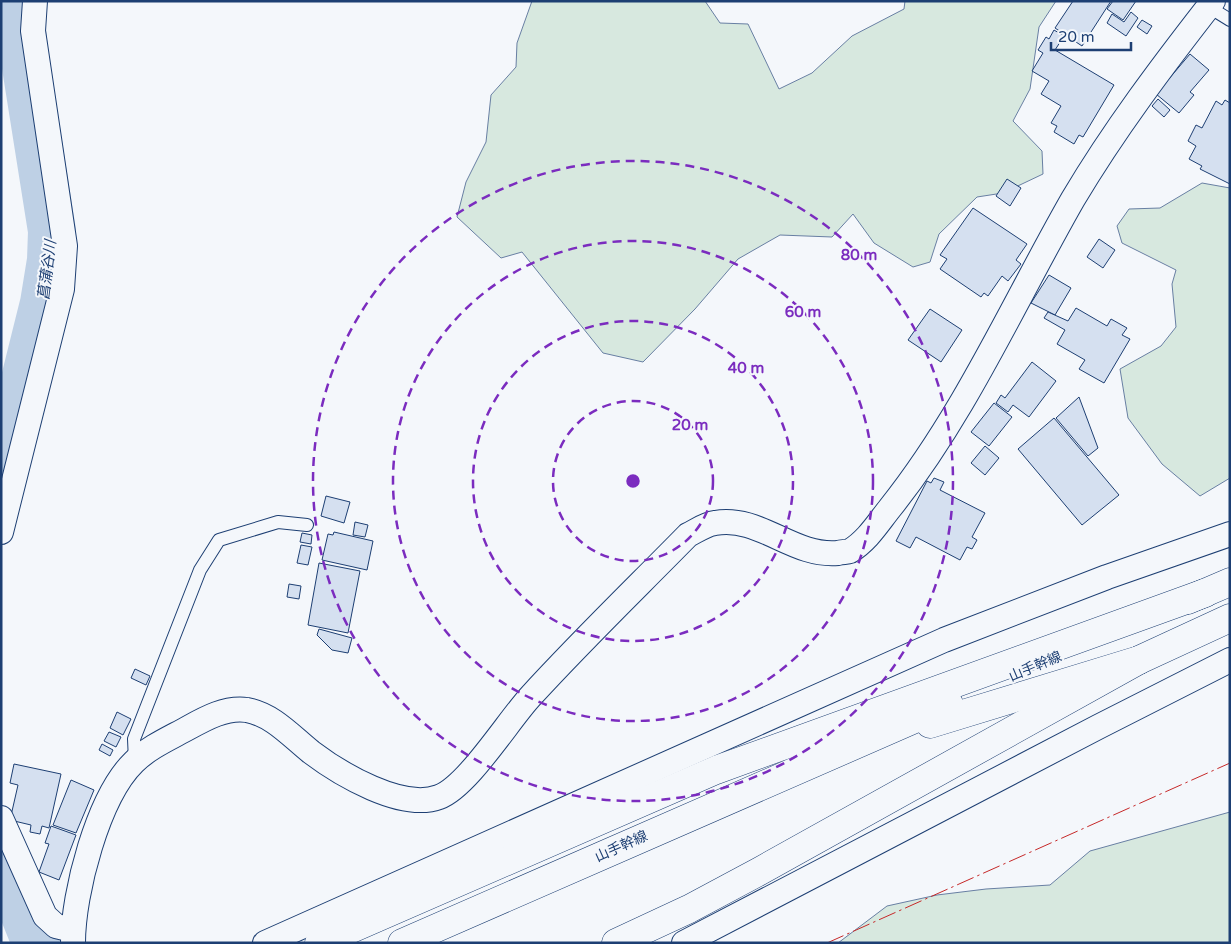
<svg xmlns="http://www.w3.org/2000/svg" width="1231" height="944" font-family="'Varela Round','Noto Sans JP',sans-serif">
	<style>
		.green { fill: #d7e8df; stroke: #687fa3 }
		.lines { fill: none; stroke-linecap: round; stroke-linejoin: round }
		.river { stroke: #bed0e5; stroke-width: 48 }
		.building { fill: #d5e0f0; stroke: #1d3f73 }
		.service-casing { stroke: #1d3f73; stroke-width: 14 }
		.minor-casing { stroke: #1d3f73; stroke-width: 26 }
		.primary-casing { stroke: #1d3f73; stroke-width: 29 }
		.service { stroke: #f4f7fb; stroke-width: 12 }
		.minor { stroke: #f4f7fb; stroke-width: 24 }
		.primary { stroke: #f4f7fb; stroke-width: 28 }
		.power { stroke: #c62828; stroke-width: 1; stroke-dasharray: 18 4 2.5 4; stroke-linecap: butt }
		.ring { fill: none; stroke: #7b2cbf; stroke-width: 2.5; stroke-dasharray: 9 6 }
		.labels { text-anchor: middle; stroke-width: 4; stroke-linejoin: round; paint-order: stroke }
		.street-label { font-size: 14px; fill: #1d3f73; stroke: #f4f7fb }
		.water-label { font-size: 15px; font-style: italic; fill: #1d3f73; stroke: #f4f7fb }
		.centre { fill: #7b2cbf; stroke: #f4f7fb; stroke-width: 2.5 }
		.ring-label { font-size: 15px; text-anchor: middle; font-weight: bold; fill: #7b2cbf; stroke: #f4f7fb; stroke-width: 4; stroke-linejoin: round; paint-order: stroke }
	</style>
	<rect width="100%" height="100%" fill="#f4f7fb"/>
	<g class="green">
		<path d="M532 1H705L720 23 748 24 779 89 812 73 852 36 904 9 905 1H1056L1039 27 1030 89 1013 121 1042 151 1043 174 1003 193 977 197 939 234 930 262 913 267 874 243 853 214 832 237 780 235 738 259 695 309 643 362 603 353 522 252 501 258 457 217 466 182 486 142 491 95 516 67 517 43Z"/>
		<path d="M1202 183 1230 188V478L1200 496 1162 464 1128 418 1120 369 1161 346 1176 327 1172 284 1176 270 1122 243 1117 226 1129 209 1160 208Z"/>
		<path d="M1230 812V943H838L887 906 937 895 986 889 1050 885 1090 851Z"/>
	</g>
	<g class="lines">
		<g class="river">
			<path d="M1 476 44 303 51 260 52 231 26 67 21 23 23 1"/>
			<path d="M1 856 36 943"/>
		</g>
	</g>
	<g class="building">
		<path d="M1073 1H1111L1082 46 1055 28Z"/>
		<path d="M1113 1H1136L1123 20 1107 9Z"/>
		<path d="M1131 12 1138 18 1126 36 1107 23 1112 14 1124 22Z"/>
		<path d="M1142 20 1152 26 1147 34 1137 27Z"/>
		<path d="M1054 30 1064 36 1055 50 1114 85 1083 137 1079 135 1074 144 1054 132 1057 126 1051 123 1061 106 1041 94 1049 81 1032 71 1043 53 1038 50 1046 37 1049 39Z"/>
		<path d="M1190 54 1209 70 1190 92 1194 95 1179 113 1156 94Z"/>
		<path d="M1158 99 1170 110 1164 117 1152 106Z"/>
		<path d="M1225 100 1230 103V184L1200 169 1202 166 1189 159 1196 146 1188 141 1196 125 1202 128 1216 101 1222 105Z"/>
		<path d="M1007 179 1021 188 1010 206 996 196Z"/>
		<path d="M973 208 1027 244 1016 260 1021 264 1008 281 1002 276 988 296 984 293 981 297 940 269 947 259 940 255Z"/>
		<path d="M1099 239 1115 250 1103 268 1087 257Z"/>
		<path d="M1049 275 1071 288 1055 315 1031 303Z"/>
		<path d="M1076 308 1107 326 1111 319 1127 328 1122 335 1130 339 1104 383 1079 369 1085 360 1057 344 1065 330 1044 318 1048 312 1068 321Z"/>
		<path d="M930 309 962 330 941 362 908 340Z"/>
		<path d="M1032 362 1056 381 1029 417 1013 405 1008 412 996 403 1001 395 1005 398Z"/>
		<path d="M1079 397 1098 448 1088 456 1056 418Z"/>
		<path d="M994 403 1012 417 989 446 971 432Z"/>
		<path d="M1054 418 1119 495 1082 525 1018 449Z"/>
		<path d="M985 446 999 458 985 475 971 463Z"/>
		<path d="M934 478 944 482 940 490 985 513 972 537 977 540 972 549 967 547 960 560 916 537 910 548 896 541 927 481 931 483Z"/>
		<path d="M326 496 350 502 344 523 321 516Z"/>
		<path d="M355 522 368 525 365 537 353 535Z"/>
		<path d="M334 532 373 541 367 570 322 560 328 534 333 535Z"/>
		<path d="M302 533 312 535 311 544 300 542Z"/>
		<path d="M301 545 312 547 308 565 297 563Z"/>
		<path d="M319 563 360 571 348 633 308 625Z"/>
		<path d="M289 584 301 586 299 599 287 597Z"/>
		<path d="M319 629 352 638 348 653 332 650 317 635Z"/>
		<path d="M135 669 150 676 146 685 131 678Z"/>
		<path d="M117 712 131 719 123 735 110 728Z"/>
		<path d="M109 732 121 737 116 747 104 741Z"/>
		<path d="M102 744 113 750 110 756 99 750Z"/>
		<path d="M14 764 61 774 49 828 42 826 40 834 30 832 31 825 10 820 18 785 10 783Z"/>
		<path d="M71 780 94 790 76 833 53 825Z"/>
		<path d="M51 826 76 835 59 880 39 872 49 844 45 843Z"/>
	</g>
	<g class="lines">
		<defs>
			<g id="service">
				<path d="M1209 7 1230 20"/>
				<path d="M135 761 134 739 200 570 219 540 278 522 307 525"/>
			</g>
			<g id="minor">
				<path d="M1 532 62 289 65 246 33 31 35 1"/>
				<path d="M1 818 45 916 56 926 73 930"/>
				<path d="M73 943C73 893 98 797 134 762 149 747 170 738 188 728 206 718 226 707 247 710 273 715 291 736 311 752 340 774 402 811 439 797 467 787 508 721 530 697 581 641 635 589 688 535 696 531 706 524 715 523 760 515 792 557 838 553 842 552 847 552 850 551 867 541 878 523 890 508 965 414 1014 302 1073 199 1114 130 1163 65 1213 1"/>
				<path d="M265 943 944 640 1107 577 1230 534"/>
				<path d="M684 943 1098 727 1230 660"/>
			</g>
			<g id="primary">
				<path d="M1188 600 1230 582"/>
				<path d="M930 724 1139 660 1230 618"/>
				<path d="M319 943 716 770 1205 593"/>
				<path d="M402 943 949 704"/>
				<path d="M616 943 689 909 760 871 1139 660"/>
			</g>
		</defs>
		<use href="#service" class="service-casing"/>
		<use href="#minor" class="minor-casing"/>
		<use href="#primary" class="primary-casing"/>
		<use href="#service" class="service"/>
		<use href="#minor" class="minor"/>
		<use href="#primary" class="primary"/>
		<path class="power" d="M827 943 1230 763"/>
	</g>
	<g class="ring">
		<circle cx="633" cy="481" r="80"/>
		<circle cx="633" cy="481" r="160"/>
		<circle cx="633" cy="481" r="240"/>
		<circle cx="633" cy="481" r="320"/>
	</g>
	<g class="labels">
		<g class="street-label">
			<text transform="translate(1035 666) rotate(-23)" y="5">山手幹線</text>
			<text transform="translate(621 846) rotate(-24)" y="5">山手幹線</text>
		</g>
		<g class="water-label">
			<text transform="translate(47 270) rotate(-83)" y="5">菖蒲谷川</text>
		</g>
	</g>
	<circle cx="633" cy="481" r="8" class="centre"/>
	<g class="ring-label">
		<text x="859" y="260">80 m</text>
		<text x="803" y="317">60 m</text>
		<text x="746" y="373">40 m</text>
		<text x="690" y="430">20 m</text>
	</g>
	<rect width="1231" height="944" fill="none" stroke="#1d3f73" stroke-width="5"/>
	<path d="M1051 42v8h80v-8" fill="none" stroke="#1d3f73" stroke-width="2.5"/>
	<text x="1058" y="42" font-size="15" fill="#1d3f73" stroke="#f4f7fb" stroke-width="4" paint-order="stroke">20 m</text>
</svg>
